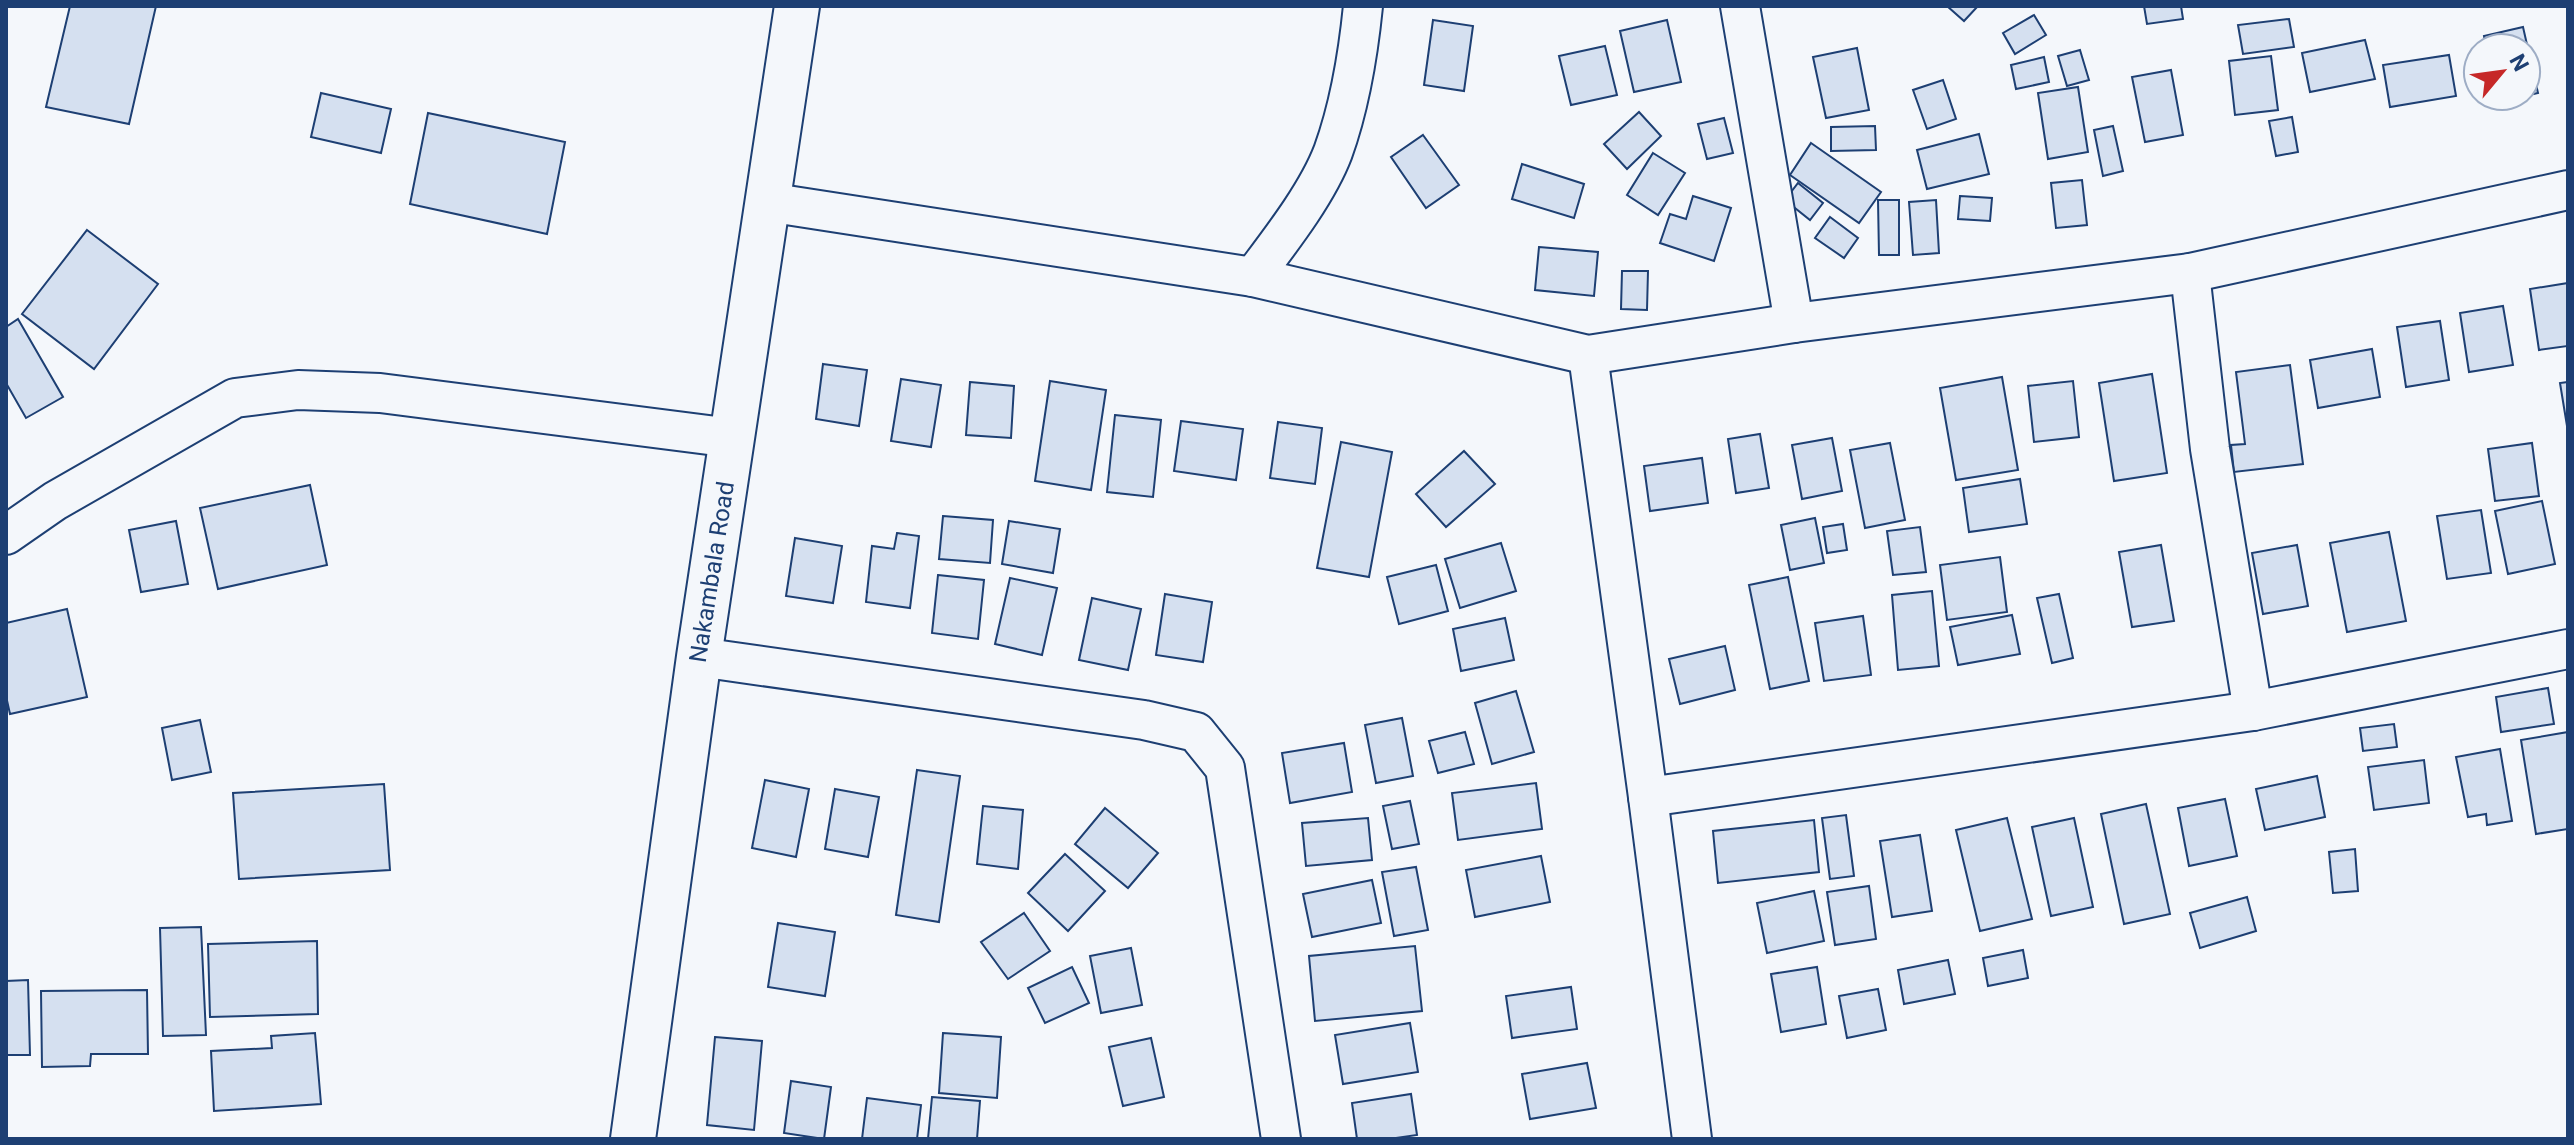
<svg xmlns="http://www.w3.org/2000/svg" width="2574" height="1145" font-family="Roboto,sans-serif">
	<style>
		.building { fill: #d5e0f0; stroke: #1d3f73; stroke-width: 2 }
		.lines { fill: none; stroke-linecap: round; stroke-linejoin: round }
		.minor-casing { stroke: #1d3f73; stroke-width: 42 }
		.secondary-casing { stroke: #1d3f73; stroke-width: 48 }
		.minor { stroke: #f4f7fb; stroke-width: 38 }
		.secondary { stroke: #f4f7fb; stroke-width: 44 }
		.labels { text-anchor: middle; stroke-width: 6; stroke-linejoin: round; paint-order: stroke }
		.street-label { font-size: 24px; fill: #1d3f73; stroke: #f4f7fb }
	</style>
	<rect width="100%" height="100%" fill="#f4f7fb"/>
	<g class="building">
		<path d="M70 6H156L129 124 46 107Z"/>
		<path d="M1947 6H1978L1964 21Z"/>
		<path d="M2144 6H2181L2183 19 2147 24Z"/>
		<path d="M2034 15 2046 35 2015 54 2003 33Z"/>
		<path d="M2289 19 2294 47 2243 54 2238 25Z"/>
		<path d="M1433 20 1473 26 1464 91 1424 85Z"/>
		<path d="M1667 20 1681 82 1634 92 1620 31Z"/>
		<path d="M2523 27 2538 93 2498 102 2497 96H2526V48H2486L2484 36Z"/>
		<path d="M2365 40 2375 79 2310 92 2302 53Z"/>
		<path d="M1605 46 1617 95 1571 105 1559 56Z"/>
		<path d="M1857 48 1869 110 1826 118 1813 57Z"/>
		<path d="M2080 50 2089 80 2067 86 2058 56Z"/>
		<path d="M2449 55 2456 96 2390 107 2383 65Z"/>
		<path d="M2271 56 2278 110 2235 115 2229 61Z"/>
		<path d="M2044 57 2049 82 2016 89 2011 65Z"/>
		<path d="M2171 70 2183 135 2145 142 2132 77Z"/>
		<path d="M1943 80 1956 119 1927 129 1913 90Z"/>
		<path d="M2078 87 2088 152 2048 159 2038 93Z"/>
		<path d="M321 93 391 109 381 153 311 137Z"/>
		<path d="M1639 112 1661 136 1627 169 1604 144Z"/>
		<path d="M428 113 565 142 547 234 410 204Z"/>
		<path d="M2292 117 2298 152 2276 156 2269 121Z"/>
		<path d="M1724 118 1733 153 1707 159 1698 124Z"/>
		<path d="M1875 126 1876 150 1831 151V127Z"/>
		<path d="M2113 126 2123 171 2103 176 2094 130Z"/>
		<path d="M1979 134 1989 174 1927 189 1917 150Z"/>
		<path d="M1423 135 1459 185 1426 208 1391 157Z"/>
		<path d="M1811 143 1881 192 1859 223 1790 175Z"/>
		<path d="M1653 153 1685 173 1658 215 1627 195Z"/>
		<path d="M1522 164 1584 184 1574 218 1512 199Z"/>
		<path d="M2082 180 2087 225 2056 228 2051 183Z"/>
		<path d="M1798 183 1823 203 1810 220 1785 200Z"/>
		<path d="M1693 196 1731 208 1714 261 1660 243 1670 214 1686 219Z"/>
		<path d="M1960 196 1992 198 1990 221 1958 219Z"/>
		<path d="M1878 200H1899V255H1879Z"/>
		<path d="M1936 200 1939 253 1913 255 1909 202Z"/>
		<path d="M1830 217 1858 238 1844 258 1815 238Z"/>
		<path d="M87 230 158 284 94 369 22 314Z"/>
		<path d="M1539 247 1598 252 1594 296 1535 290Z"/>
		<path d="M1622 271H1648L1647 310 1621 309Z"/>
		<path d="M2568 283V346L2539 350 2530 289Z"/>
		<path d="M2503 306 2513 365 2469 372 2460 313Z"/>
		<path d="M18 319 63 397 26 418 6 383V327Z"/>
		<path d="M2440 321 2449 380 2406 387 2397 327Z"/>
		<path d="M2372 349 2380 397 2318 408 2310 360Z"/>
		<path d="M823 364 867 370 859 426 816 419Z"/>
		<path d="M2290 365 2303 464 2234 472 2231 445 2245 444 2236 372Z"/>
		<path d="M2152 374 2167 473 2114 481 2099 383Z"/>
		<path d="M2002 377 2018 470 1956 480 1940 388Z"/>
		<path d="M901 379 941 385 931 447 891 441Z"/>
		<path d="M1050 381 1106 390 1091 490 1035 481Z"/>
		<path d="M2073 381 2079 437 2034 442 2028 386Z"/>
		<path d="M970 382 1014 386 1011 438 966 435Z"/>
		<path d="M2568 382V432L2560 383Z"/>
		<path d="M1115 415 1161 420 1153 497 1107 492Z"/>
		<path d="M1181 421 1243 429 1236 480 1174 471Z"/>
		<path d="M1278 422 1322 428 1315 484 1270 478Z"/>
		<path d="M1760 434 1769 488 1736 493 1728 439Z"/>
		<path d="M1832 438 1842 491 1802 499 1792 445Z"/>
		<path d="M1341 442 1392 452 1369 577 1317 568Z"/>
		<path d="M1890 443 1905 520 1865 528 1850 450Z"/>
		<path d="M2532 443 2539 496 2495 501 2488 449Z"/>
		<path d="M1464 451 1495 484 1446 527 1416 494Z"/>
		<path d="M1702 458 1708 503 1650 511 1644 466Z"/>
		<path d="M2020 479 2027 524 1969 532 1963 488Z"/>
		<path d="M310 485 327 565 218 589 200 508Z"/>
		<path d="M2542 501 2555 564 2508 574 2495 511Z"/>
		<path d="M2481 510 2491 573 2447 579 2437 516Z"/>
		<path d="M943 516 993 520 990 563 939 559Z"/>
		<path d="M1815 518 1824 563 1790 570 1781 525Z"/>
		<path d="M176 521 188 584 141 592 129 530Z"/>
		<path d="M1009 521 1060 529 1053 573 1002 564Z"/>
		<path d="M1843 524 1847 550 1827 553 1823 527Z"/>
		<path d="M1920 527 1926 572 1893 575 1887 531Z"/>
		<path d="M2389 532 2406 621 2347 632 2330 543Z"/>
		<path d="M897 533 919 536 910 608 866 602 872 546 894 549Z"/>
		<path d="M795 538 842 546 833 603 786 596Z"/>
		<path d="M1501 543 1516 591 1460 608 1445 559Z"/>
		<path d="M2161 545 2174 621 2132 627 2119 552Z"/>
		<path d="M2297 545 2308 606 2263 614 2252 553Z"/>
		<path d="M2000 557 2007 612 1947 620 1940 565Z"/>
		<path d="M1436 565 1448 611 1399 624 1387 577Z"/>
		<path d="M938 575 984 580 978 639 932 633Z"/>
		<path d="M1788 577 1809 681 1770 689 1749 585Z"/>
		<path d="M1010 578 1057 588 1042 655 995 644Z"/>
		<path d="M1932 591 1939 666 1898 670 1892 595Z"/>
		<path d="M1165 594 1212 602 1203 662 1156 655Z"/>
		<path d="M2059 594 2073 658 2052 663 2037 598Z"/>
		<path d="M1092 598 1141 609 1128 670 1079 660Z"/>
		<path d="M67 609 87 697 10 714 6 696V623Z"/>
		<path d="M2012 615 2020 654 1958 665 1950 627Z"/>
		<path d="M1863 616 1871 675 1824 681 1815 623Z"/>
		<path d="M1505 618 1514 660 1461 671 1453 629Z"/>
		<path d="M1725 646 1735 690 1680 704 1669 659Z"/>
		<path d="M2548 688 2554 724 2501 732 2496 697Z"/>
		<path d="M1516 691 1534 752 1492 764 1475 703Z"/>
		<path d="M1402 718 1413 776 1376 783 1365 725Z"/>
		<path d="M200 720 211 772 172 780 162 728Z"/>
		<path d="M2394 724 2397 747 2363 751 2360 728Z"/>
		<path d="M1465 732 1474 764 1438 773 1429 741Z"/>
		<path d="M2568 732V829L2536 834 2521 740Z"/>
		<path d="M1344 743 1352 792 1290 803 1282 753Z"/>
		<path d="M2500 749 2512 821 2487 825 2486 814 2468 817 2456 757Z"/>
		<path d="M2424 760 2429 803 2374 810 2368 767Z"/>
		<path d="M917 770 960 776 939 922 896 915Z"/>
		<path d="M2317 776 2325 817 2265 830 2256 789Z"/>
		<path d="M765 780 809 789 796 857 752 848Z"/>
		<path d="M1536 783 1542 829 1458 840 1452 793Z"/>
		<path d="M384 784 390 870 239 879 233 793Z"/>
		<path d="M835 789 879 797 868 857 825 849Z"/>
		<path d="M2225 799 2237 856 2189 866 2178 808Z"/>
		<path d="M1410 801 1419 844 1392 849 1383 806Z"/>
		<path d="M2146 804 2170 914 2124 924 2101 814Z"/>
		<path d="M983 806 1023 810 1018 869 977 864Z"/>
		<path d="M1105 808 1158 853 1128 888 1075 844Z"/>
		<path d="M1846 815 1854 876 1830 879 1822 818Z"/>
		<path d="M1368 818 1372 860 1306 866 1302 823Z"/>
		<path d="M2007 818 2032 919 1980 931 1956 830Z"/>
		<path d="M2074 818 2093 907 2051 916 2032 827Z"/>
		<path d="M1814 820 1819 872 1718 883 1713 831Z"/>
		<path d="M1920 835 1932 911 1892 917 1880 841Z"/>
		<path d="M2355 849 2358 891 2333 893 2329 852Z"/>
		<path d="M1065 854 1105 891 1068 931 1028 893Z"/>
		<path d="M1541 856 1550 902 1475 917 1466 870Z"/>
		<path d="M1416 867 1428 930 1394 936 1382 872Z"/>
		<path d="M1372 880 1381 923 1312 937 1303 894Z"/>
		<path d="M1869 886 1876 939 1835 945 1827 892Z"/>
		<path d="M1814 891 1824 941 1767 953 1757 903Z"/>
		<path d="M2247 897 2256 931 2200 948 2190 913Z"/>
		<path d="M1024 913 1050 951 1008 979 981 942Z"/>
		<path d="M778 923 835 932 825 996 768 987Z"/>
		<path d="M201 927 206 1035 163 1036 160 928Z"/>
		<path d="M317 941 318 1014 210 1017 208 944Z"/>
		<path d="M1415 946 1422 1011 1315 1021 1309 956Z"/>
		<path d="M1131 948 1142 1005 1101 1013 1090 956Z"/>
		<path d="M2023 950 2028 978 1988 986 1983 958Z"/>
		<path d="M1948 960 1955 994 1904 1004 1898 970Z"/>
		<path d="M1072 967 1089 1003 1045 1023 1028 988Z"/>
		<path d="M1817 967 1826 1024 1781 1032 1771 974Z"/>
		<path d="M28 980 30 1055H6V981Z"/>
		<path d="M1571 987 1577 1029 1512 1038 1506 996Z"/>
		<path d="M1878 989 1886 1030 1847 1038 1839 996Z"/>
		<path d="M147 990 148 1054H91L90 1066 42 1067 41 991Z"/>
		<path d="M1410 1023 1418 1072 1343 1084 1335 1035Z"/>
		<path d="M315 1033 321 1104 214 1111 211 1051 272 1048 271 1036Z"/>
		<path d="M943 1033 1001 1037 997 1098 939 1093Z"/>
		<path d="M715 1037 762 1041 754 1130 707 1125Z"/>
		<path d="M1151 1038 1164 1097 1123 1106 1109 1047Z"/>
		<path d="M1587 1063 1596 1108 1530 1119 1522 1074Z"/>
		<path d="M791 1081 831 1087 824 1139 784 1133Z"/>
		<path d="M1411 1094 1417 1135 1389 1139H1357L1352 1103Z"/>
		<path d="M932 1097 980 1101 977 1139H928Z"/>
		<path d="M867 1098 921 1105 917 1139H862Z"/>
	</g>
	<g class="lines">
		<defs>
			<g id="minor">
				<path d="M1740 6 1794 323"/>
				<path d="M767 202 1253 277 1588 355 1794 323 2190 273 2568 190"/>
				<path d="M2190 273 2210 449 2253 711"/>
				<path d="M1253 277C1280 241 1317 194 1333 152 1350 105 1358 56 1363 6"/>
				<path d="M1588 355 1648 797 2253 711 2568 649"/>
				<path d="M6 535 55 501 235 398 298 390 380 393 732 438"/>
				<path d="M699 657 1144 720 1196 732 1225 768 1281 1139"/>
				<path d="M1648 797 1692 1139"/>
			</g>
			<path id="secondary" d="M633 1139 699 657 797 6"/>
		</defs>
		<use href="#minor" class="minor-casing"/>
		<use href="#secondary" class="secondary-casing"/>
		<use href="#minor" class="minor"/>
		<use href="#secondary" class="secondary"/>
	</g>
	<g class="labels">
		<g class="street-label">
			<text transform="translate(712 572) rotate(-81)" y="8">Nakambala Road</text>
		</g>
	</g>
	<rect width="2574" height="1145" fill="none" stroke="#1d3f73" stroke-width="16"/>
	<g transform="translate(2502 72) rotate(61)"><circle r="38" fill="#f4f7fb" stroke="#9eadc5" stroke-width="2"/>
	<path d="M0-6L14 30L0 20L-14 30Z" fill="#c62828"/>
	<text y="-12" font-size="22" font-weight="bold" text-anchor="middle" fill="#1d3f73">N</text>
	</g>
</svg>
